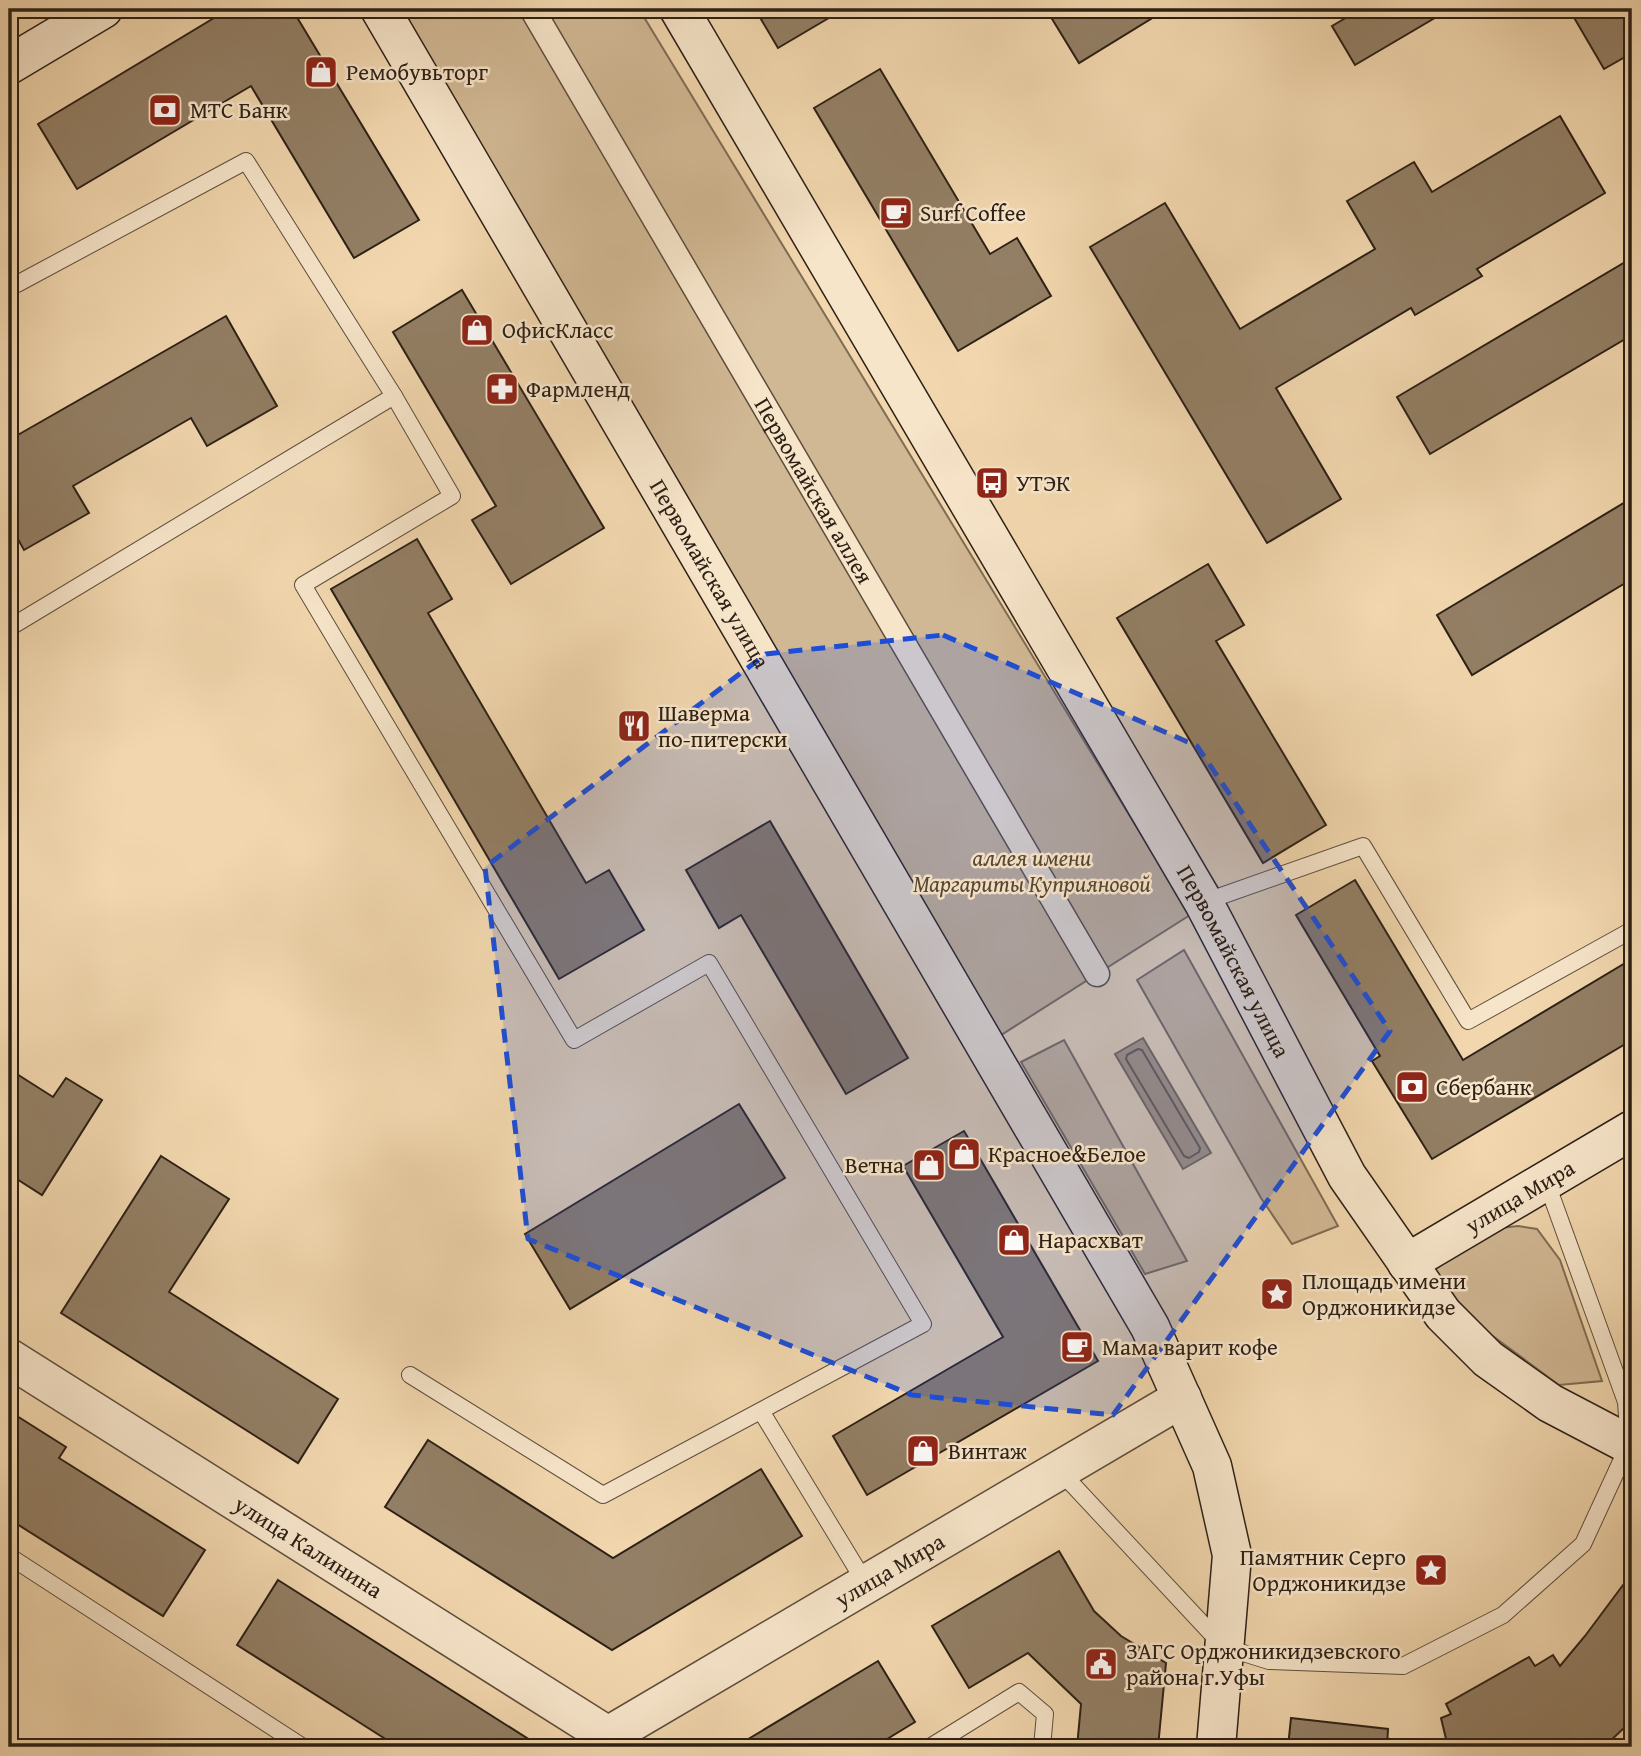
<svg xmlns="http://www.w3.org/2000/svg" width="1641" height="1756" font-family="'Gentium Book Plus',serif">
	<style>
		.green { fill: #d1b894; stroke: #7f6c55; stroke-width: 2 }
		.water { fill: #af997a; stroke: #7b6952; stroke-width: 2 }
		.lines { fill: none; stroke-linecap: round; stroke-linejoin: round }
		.shore { stroke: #6e5c48; stroke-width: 2 }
		.building { fill: #937f65; stroke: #2d2016; stroke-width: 2 }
		.service-casing { stroke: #5e4e3c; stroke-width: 18 }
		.pedestrian-casing { stroke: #5e4e3c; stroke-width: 27 }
		.tertiary-casing { stroke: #5e4e3c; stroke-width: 41 }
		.secondary-casing { stroke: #2d2016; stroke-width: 41 }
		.service { stroke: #f7e5ca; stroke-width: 16 }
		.pedestrian { stroke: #f7e5ca; stroke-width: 24 }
		.tertiary { stroke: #f7e5ca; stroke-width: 38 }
		.secondary { stroke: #f7e5ca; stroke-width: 38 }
		.marked { fill: #1d4ed8; fill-opacity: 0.2; stroke: #1d4ed8; stroke-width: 5; stroke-dasharray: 14 9; stroke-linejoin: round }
		.labels { text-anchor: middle; stroke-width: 5; stroke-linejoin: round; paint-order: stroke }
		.poi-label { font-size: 23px; fill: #2d2016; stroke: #f7e5ca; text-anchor: start }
		.street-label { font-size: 23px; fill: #2d2016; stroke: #f7e5ca }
		.park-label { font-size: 23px; font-style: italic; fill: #564636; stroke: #f7e5ca }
	</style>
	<rect width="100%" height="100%" fill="#f2d7ae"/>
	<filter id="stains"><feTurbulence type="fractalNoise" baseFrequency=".00286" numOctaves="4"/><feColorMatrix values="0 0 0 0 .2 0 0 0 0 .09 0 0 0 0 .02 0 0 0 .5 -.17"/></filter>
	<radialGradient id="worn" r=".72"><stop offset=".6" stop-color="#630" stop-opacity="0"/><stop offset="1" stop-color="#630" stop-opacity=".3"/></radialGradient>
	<g class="green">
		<path d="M402 9H639L1190 915 998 1037Z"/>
		<path d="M1184 950 1338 1226 1292 1244 1261 1198 1137 980Z"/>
		<path d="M1064 1040 1187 1261 1145 1274 1021 1062Z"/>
		<path d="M1518 1226 1537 1229 1560 1260 1602 1381 1559 1385 1490 1334 1430 1273 1491 1229Z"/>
	</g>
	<path class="water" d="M1143 1038 1211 1153 1183 1169 1115 1054Z"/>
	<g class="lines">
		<path class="shore" d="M1138 1049 1142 1050 1200 1148 1199 1152 1189 1158 1184 1156 1126 1059 1127 1055Z"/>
	</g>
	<g class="building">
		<path d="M229 9H292L419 220 354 258 251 86 77 189 38 124Z"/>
		<path d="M755 9H844L778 48Z"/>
		<path d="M1046 9H1167L1079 63Z"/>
		<path d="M1361 9H1450L1355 65 1332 26Z"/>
		<path d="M1569 9H1632V53L1604 69Z"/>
		<path d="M880 69 990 254 1017 238 1051 296 958 351 814 108Z"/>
		<path d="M1560 116 1605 193 1477 269 1482 276 1415 315 1411 308 1276 388 1341 499 1267 543 1090 247 1165 203 1240 329 1375 249 1347 201 1414 162 1432 192Z"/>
		<path d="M1632 258V335L1430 454 1397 397Z"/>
		<path d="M462 290 604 528 511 584 472 520 496 506 393 332Z"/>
		<path d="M226 316 277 406 207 446 191 418 73 486 89 513 24 550 9 523V440Z"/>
		<path d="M1632 498V579L1472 675 1437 615Z"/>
		<path d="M417 539 452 599 428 613 586 883 609 870 644 930 559 979 331 589Z"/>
		<path d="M1208 564 1244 625 1216 641 1326 825 1263 863 1117 618Z"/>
		<path d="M770 821 908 1058 846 1094 741 915 719 928 686 870Z"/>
		<path d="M1355 880 1463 1060 1632 959V1040L1432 1159 1372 1061 1380 1056 1296 915Z"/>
		<path d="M9 1069 53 1097 66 1078 102 1100 42 1195 9 1174Z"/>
		<path d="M739 1104 785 1178 570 1309 525 1234Z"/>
		<path d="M964 1131 1098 1361 867 1495 833 1436 1003 1337 903 1166Z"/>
		<path d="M161 1156 229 1199 169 1292 338 1399 298 1463 61 1313Z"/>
		<path d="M9 1411 66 1447 59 1458 205 1550 163 1616 9 1519Z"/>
		<path d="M428 1440 613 1558 761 1469 802 1536 612 1650 385 1507Z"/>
		<path d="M1059 1551 1094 1611 1121 1636 1166 1663 1158 1747H1077L1081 1704 1028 1653 969 1688 932 1626Z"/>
		<path d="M1632 1573V1689L1626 1697 1629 1712 1627 1725 1604 1747H1448L1441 1718 1451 1714 1446 1704 1529 1657 1535 1666 1553 1655 1560 1666 1585 1636Z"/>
		<path d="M278 1580 541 1747H398L354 1719 237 1645Z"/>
		<path d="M878 1661 915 1722 874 1747H735Z"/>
		<path d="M1291 1718 1388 1729 1387 1747H1288Z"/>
	</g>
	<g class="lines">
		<defs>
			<g id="service">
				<path d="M17 284 246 161 394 396 452 496 303 585 574 1040 709 963 923 1324 603 1495 410 1375"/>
				<path d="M9 628 394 396"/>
				<path d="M1204 902 1363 846 1468 1021 1632 930"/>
				<path d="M761 1411 866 1584"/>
				<path d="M1059 1470 1224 1647 1269 1661 1403 1666 1503 1615 1583 1544 1629 1444 1626 1402 1546 1181"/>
				<path d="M9 1556 303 1747"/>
				<path d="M930 1747 1019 1692 1045 1714 1042 1747"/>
			</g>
			<g id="pedestrian">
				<path id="s1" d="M532 9 1097 974"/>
			</g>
			<g id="tertiary">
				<path id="s2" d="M9 1358 608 1736"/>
				<path id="s3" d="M601 1747 608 1736 1182 1398"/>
			</g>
			<g id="secondary">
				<path id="s4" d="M380 9 1150 1327 1212 1466 1232 1555 1216 1747"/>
				<path id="s5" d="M679 9 1204 903 1347 1176 1443 1314 1488 1359 1550 1403 1632 1446"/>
				<path d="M9 65 103 9"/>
				<path id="s6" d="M1407 1263 1632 1130"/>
			</g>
		</defs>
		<use href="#service" class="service-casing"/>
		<use href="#pedestrian" class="pedestrian-casing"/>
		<use href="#tertiary" class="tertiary-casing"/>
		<use href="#secondary" class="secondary-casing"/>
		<use href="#service" class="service"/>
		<use href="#pedestrian" class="pedestrian"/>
		<use href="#tertiary" class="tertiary"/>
		<use href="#secondary" class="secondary"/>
	</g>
	<path class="marked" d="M943 635 1197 746 1390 1031 1113 1415 912 1395 528 1239 485 867 766 654Z"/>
	<defs>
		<symbol id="shop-square" viewBox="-11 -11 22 22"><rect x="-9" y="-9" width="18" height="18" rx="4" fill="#8f2418" stroke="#f7e5ca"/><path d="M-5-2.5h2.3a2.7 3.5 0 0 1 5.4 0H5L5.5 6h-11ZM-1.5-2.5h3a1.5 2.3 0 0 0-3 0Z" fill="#fff"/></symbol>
		<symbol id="bank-square" viewBox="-11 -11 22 22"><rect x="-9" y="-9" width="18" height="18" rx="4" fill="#8f2418" stroke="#f7e5ca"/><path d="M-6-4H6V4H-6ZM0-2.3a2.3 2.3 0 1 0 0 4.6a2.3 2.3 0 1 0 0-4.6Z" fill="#fff"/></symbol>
		<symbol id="cafe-square" viewBox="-11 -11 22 22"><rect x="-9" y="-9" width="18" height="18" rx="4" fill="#8f2418" stroke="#f7e5ca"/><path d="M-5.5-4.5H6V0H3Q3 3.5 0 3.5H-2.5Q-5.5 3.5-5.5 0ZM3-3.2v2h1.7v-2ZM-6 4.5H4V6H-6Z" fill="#fff"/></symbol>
		<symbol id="pharmacy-square" viewBox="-11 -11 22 22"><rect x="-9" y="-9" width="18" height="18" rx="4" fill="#8f2418" stroke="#f7e5ca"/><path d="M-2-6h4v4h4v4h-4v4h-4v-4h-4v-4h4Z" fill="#fff"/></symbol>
		<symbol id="bus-square" viewBox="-11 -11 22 22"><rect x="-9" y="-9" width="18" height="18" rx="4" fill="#8f2418" stroke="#f7e5ca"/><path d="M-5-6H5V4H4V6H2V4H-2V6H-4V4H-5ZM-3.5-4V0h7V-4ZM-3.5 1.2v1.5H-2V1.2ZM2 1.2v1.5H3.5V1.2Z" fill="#fff"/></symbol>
		<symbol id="restaurant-square" viewBox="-11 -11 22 22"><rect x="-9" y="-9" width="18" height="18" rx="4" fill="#8f2418" stroke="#f7e5ca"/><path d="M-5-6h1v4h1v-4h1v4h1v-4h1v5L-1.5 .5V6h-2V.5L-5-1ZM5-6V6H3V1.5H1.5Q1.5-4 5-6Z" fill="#fff"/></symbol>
		<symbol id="sight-square" viewBox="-11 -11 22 22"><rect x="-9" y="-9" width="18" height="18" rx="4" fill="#8f2418" stroke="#f7e5ca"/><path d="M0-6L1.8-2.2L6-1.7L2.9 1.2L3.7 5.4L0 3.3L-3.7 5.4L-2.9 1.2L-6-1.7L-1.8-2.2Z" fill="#fff"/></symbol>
		<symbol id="civic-square" viewBox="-11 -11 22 22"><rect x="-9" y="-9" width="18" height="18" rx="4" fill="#8f2418" stroke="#f7e5ca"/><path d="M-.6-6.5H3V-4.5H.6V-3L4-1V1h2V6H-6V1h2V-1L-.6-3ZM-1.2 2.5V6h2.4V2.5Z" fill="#fff"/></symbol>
	</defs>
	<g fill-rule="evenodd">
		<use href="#shop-square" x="302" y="53" width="38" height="38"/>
		<use href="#bank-square" x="146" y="91" width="38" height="38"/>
		<use href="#cafe-square" x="877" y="194" width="38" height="38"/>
		<use href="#shop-square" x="458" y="311" width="38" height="38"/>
		<use href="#pharmacy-square" x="483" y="370" width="38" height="38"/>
		<use href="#bus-square" x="973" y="464" width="38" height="38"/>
		<use href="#restaurant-square" x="615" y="707" width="38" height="38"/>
		<use href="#bank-square" x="1393" y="1068" width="38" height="38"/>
		<use href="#shop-square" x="945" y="1135" width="38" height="38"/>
		<use href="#shop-square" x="910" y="1146" width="38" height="38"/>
		<use href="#shop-square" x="995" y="1221" width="38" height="38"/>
		<use href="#sight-square" x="1258" y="1275" width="38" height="38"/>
		<use href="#cafe-square" x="1058" y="1328" width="38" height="38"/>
		<use href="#shop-square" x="904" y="1432" width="38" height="38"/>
		<use href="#sight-square" x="1412" y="1551" width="38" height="38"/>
		<use href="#civic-square" x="1082" y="1645" width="38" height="38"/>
	</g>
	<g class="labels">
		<g class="poi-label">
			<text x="346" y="80">Ремобувьторг</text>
			<text x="190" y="118">МТС Банк</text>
			<text x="920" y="221">Surf Coffee</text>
			<text x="502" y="338">ОфисКласс</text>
			<text x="526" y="397">Фармленд</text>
			<text x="1016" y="491">УТЭК</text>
			<text x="658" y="721">Шаверма<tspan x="658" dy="26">по-питерски</tspan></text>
			<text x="1436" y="1095">Сбербанк</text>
			<text x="988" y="1162">Красное&amp;Белое</text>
			<text x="904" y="1173" text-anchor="end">Ветна</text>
			<text x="1038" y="1248">Нарасхват</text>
			<text x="1302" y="1289">Площадь имени<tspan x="1302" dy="26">Орджоникидзе</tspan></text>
			<text x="1102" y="1355">Мама варит кофе</text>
			<text x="948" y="1459">Винтаж</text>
			<text x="1406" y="1565" text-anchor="end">Памятник Серго<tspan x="1406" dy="26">Орджоникидзе</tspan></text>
			<text x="1126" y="1659">ЗАГС Орджоникидзевского<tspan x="1126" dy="26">района г.Уфы</tspan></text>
		</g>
		<g class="street-label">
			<text dy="8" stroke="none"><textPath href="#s1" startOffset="558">Первомайская аллея</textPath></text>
			<text dy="8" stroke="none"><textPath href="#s4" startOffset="654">Первомайская улица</textPath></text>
			<text dy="8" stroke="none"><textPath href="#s5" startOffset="1102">Первомайская улица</textPath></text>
			<text dy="8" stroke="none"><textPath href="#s6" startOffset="131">улица Мира</textPath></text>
			<text dy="8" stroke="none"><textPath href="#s2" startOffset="354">улица Калинина</textPath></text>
			<text dy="8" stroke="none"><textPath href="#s3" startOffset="340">улица Мира</textPath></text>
		</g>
		<g class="park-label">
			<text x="1032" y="866">аллея имени<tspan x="1032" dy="26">Маргариты Куприяновой</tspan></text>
		</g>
	</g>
	<rect width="1641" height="1756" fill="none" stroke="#f2d7ae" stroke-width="35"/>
	<rect x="10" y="10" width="1620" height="1735" fill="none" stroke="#2d2016" stroke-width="3.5"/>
	<rect x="18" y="18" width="1606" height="1721" fill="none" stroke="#2d2016" stroke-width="2"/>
	<rect width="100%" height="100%" filter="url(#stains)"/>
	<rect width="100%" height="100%" fill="url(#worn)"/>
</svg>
